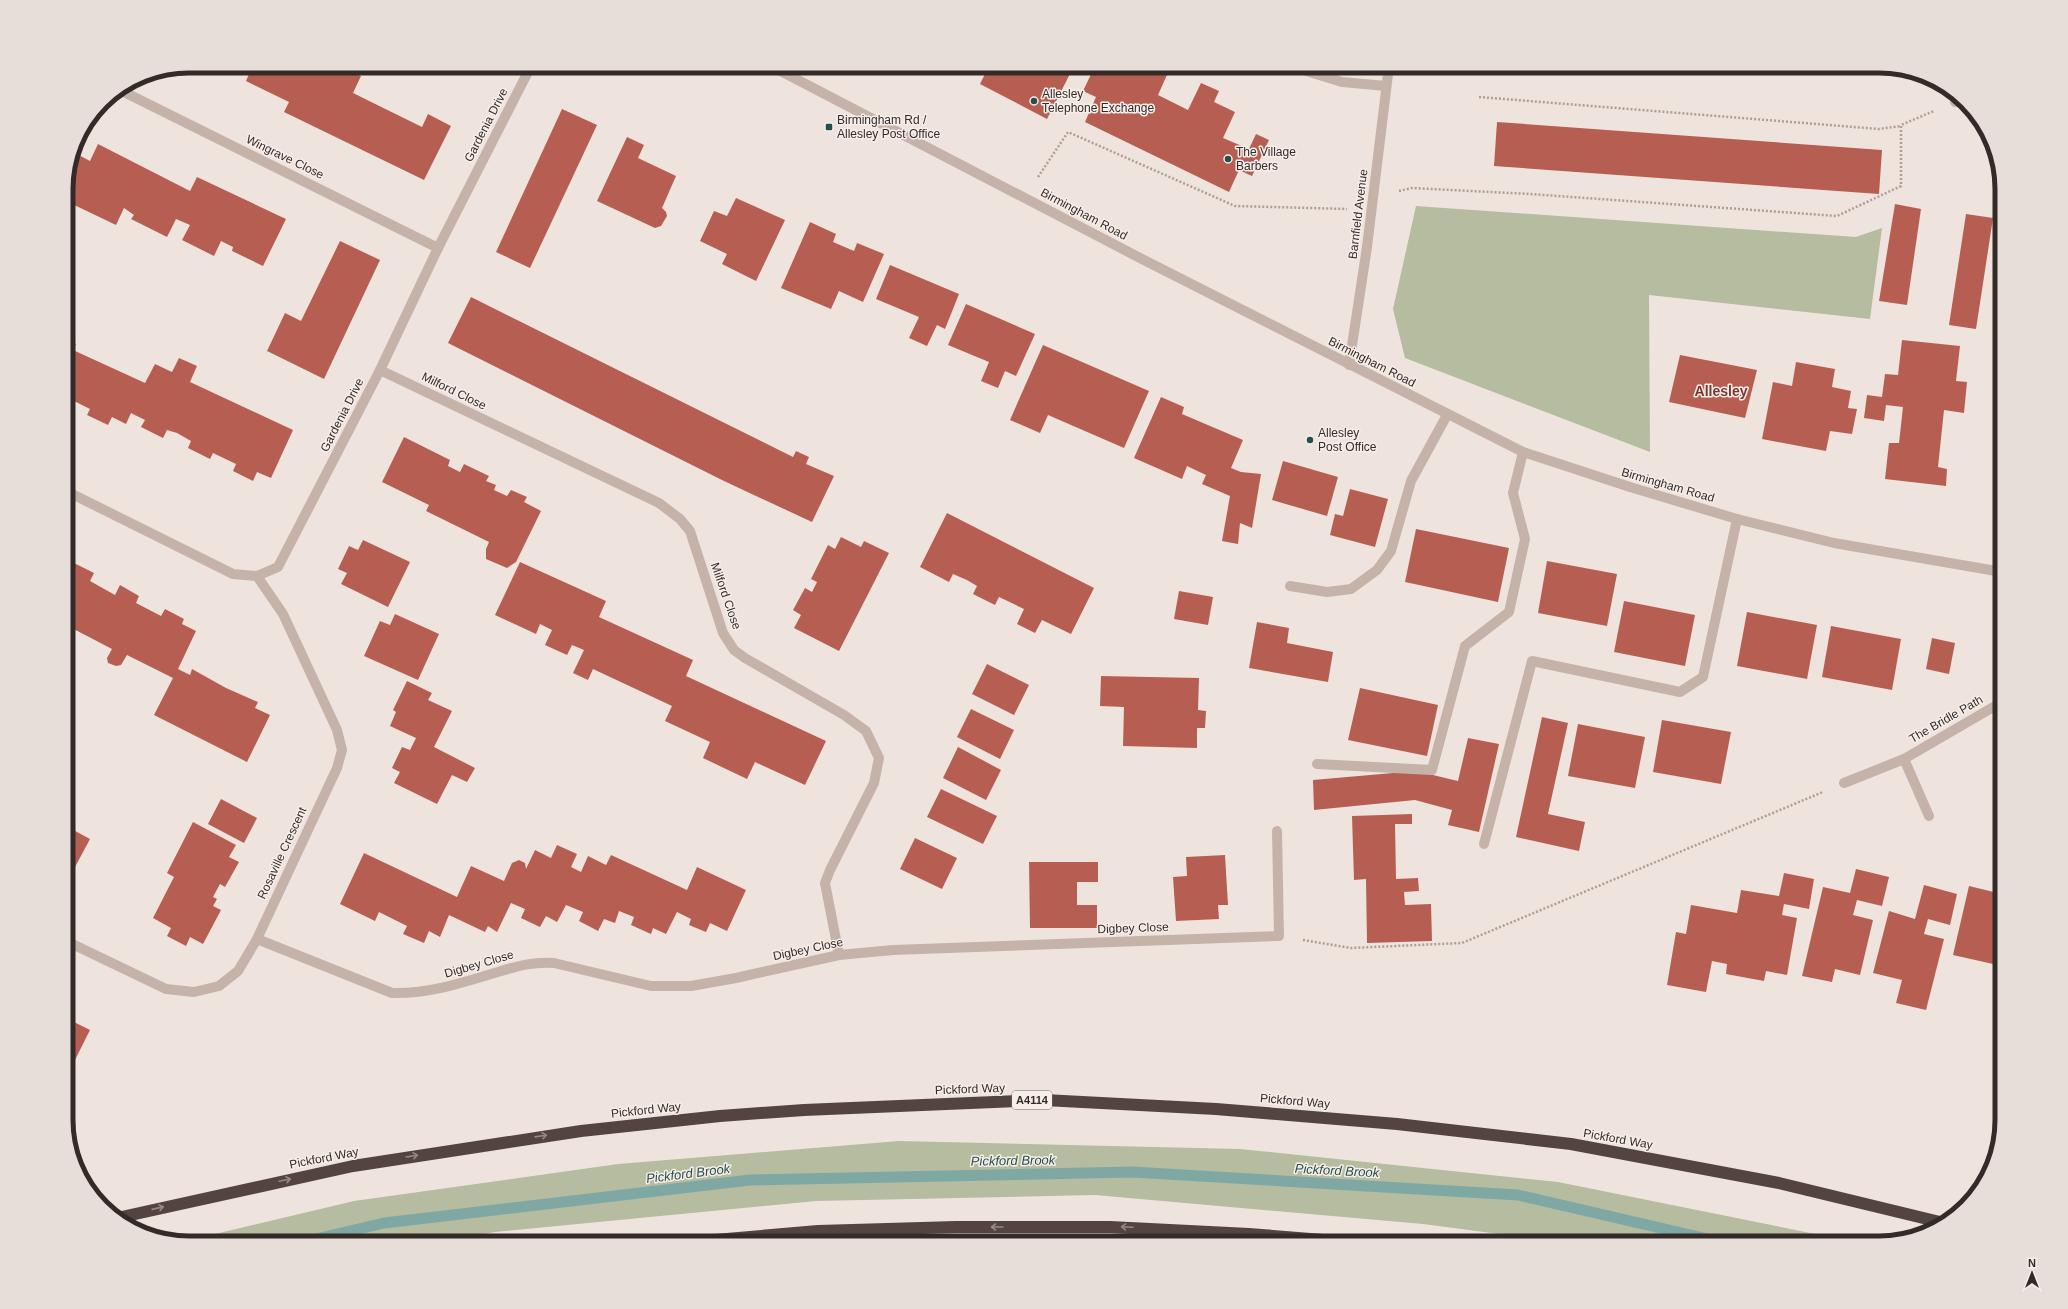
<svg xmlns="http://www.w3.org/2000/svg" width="2068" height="1309" font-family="Helvetica,sans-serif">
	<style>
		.green { fill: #b6bc9f }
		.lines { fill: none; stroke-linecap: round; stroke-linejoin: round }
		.stream { stroke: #7fa8a5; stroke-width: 11 }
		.building { fill: #b75e53 }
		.path { stroke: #b19d95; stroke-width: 2.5; stroke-dasharray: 2 2; stroke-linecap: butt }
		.minor { stroke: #c5b3aa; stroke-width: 10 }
		.highway { stroke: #544441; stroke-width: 12 }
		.oneway { stroke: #958884 }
		.poi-dot { fill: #23504d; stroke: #f7eee9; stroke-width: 1.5 }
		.labels { text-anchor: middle; stroke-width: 3; stroke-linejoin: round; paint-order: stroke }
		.shield { fill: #f7eee9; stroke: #6e6663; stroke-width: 1 }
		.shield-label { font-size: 11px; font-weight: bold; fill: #342b29 }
		.poi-label { font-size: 12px; fill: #342b29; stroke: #f7eee9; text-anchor: start }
		.street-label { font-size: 12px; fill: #342b29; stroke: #f7eee9 }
		.water-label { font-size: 13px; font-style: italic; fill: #23504d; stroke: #f7eee9 }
		.quarter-label { font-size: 14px; font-weight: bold; fill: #79342c; stroke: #f7eee9 }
		.rim { fill: none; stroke: #342b29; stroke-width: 5 }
	</style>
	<rect width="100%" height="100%" fill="#efe4dd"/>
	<g class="green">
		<path d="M1416 206 1856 237 1882 228 1870 319 1649 295 1650 452 1405 358 1393 309Z"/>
		<path d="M899 1141 1240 1149 1558 1182 1860 1243H1567L1423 1224 1095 1195 816 1201 495 1232 434 1243 181 1242 354 1201 618 1164Z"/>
	</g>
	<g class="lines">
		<path class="stream" d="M299 1243 384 1223 750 1180 1132 1172 1518 1195 1725 1243"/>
	</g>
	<g class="building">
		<path d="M233 66H319L324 69 326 66H339L361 76 353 93 422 127 428 114 451 126 424 180 284 112 289 102 246 81 249 74Z"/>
		<path d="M989 66H1074L1047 119 980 84Z"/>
		<path d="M1095 66H1171L1158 95 1188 110 1201 83 1219 91 1214 102 1235 112 1223 138 1249 149 1256 134 1269 140 1252 176 1239 170 1229 192 1085 122 1096 97 1083 91Z"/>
		<path d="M562 109 597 125 530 268 496 252Z"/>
		<path d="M1497 122 1882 150 1879 194 1494 166Z"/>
		<path d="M627 137 644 145 638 158 676 176 662 208 666 212 667 216 661 226 655 228 597 201Z"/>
		<path d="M98 144 190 191 197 177 286 219 263 266 232 251 233 247 221 241 214 256 182 240 190 225 176 219 167 237 131 219 134 215 124 208 116 225 70 203 66 209V181L73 152 90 161Z"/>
		<path d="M736 198 785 220 756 281 722 264 727 254 700 241 714 211 727 216Z"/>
		<path d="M1895 204 1921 209 1907 305 1879 301Z"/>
		<path d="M1966 214 1993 218 1976 329 1949 325Z"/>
		<path d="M810 222 836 234 833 242 854 251 857 243 884 254 863 302 839 291 831 309 781 288Z"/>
		<path d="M340 241 380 260 324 379 267 351 285 313 301 321Z"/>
		<path d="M890 265 959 294 945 329 937 325 927 346 909 338 919 317 876 299Z"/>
		<path d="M471 297 793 457 796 451 809 457 806 464 834 476 812 522 724 481 448 343Z"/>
		<path d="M966 304 1035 334 1016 376 1005 371 998 388 981 381 989 362 948 345Z"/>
		<path d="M66 339 76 344 73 350 145 383 155 364 172 372 179 358 197 366 190 382 293 430 271 478 257 472 253 481 233 471 236 464 213 453 210 459 188 448 191 441 177 433 167 430 163 438 141 427 145 420 131 413 126 424 112 417 108 425 87 415 90 409 66 397Z"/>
		<path d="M1902 340 1960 346 1956 381 1967 382 1964 413 1944 410 1938 467 1947 469 1946 486 1885 479 1889 443H1899L1903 407 1886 405 1884 421 1864 418 1867 395 1882 397 1885 374 1898 375Z"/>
		<path d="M1043 345 1149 391 1124 448 1048 415 1040 433 1010 420Z"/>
		<path d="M1680 355 1757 370 1745 418 1669 402Z"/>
		<path d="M1796 362 1835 369 1832 387 1851 391 1848 408 1857 409 1852 434 1830 431 1826 451 1762 439 1773 382 1792 386Z"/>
		<path d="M1161 397 1184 407 1182 414 1243 440 1231 468 1241 472 1261 474 1252 528 1240 523 1238 544 1222 541 1230 496 1202 484 1206 475 1187 466 1182 479 1134 458Z"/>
		<path d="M404 437 450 460 448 466 460 472 464 464 489 476 486 481 496 485 494 490 507 496 511 490 527 497 524 502 541 511 516 562 507 568 486 559V549L489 542 426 511 429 505 382 482Z"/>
		<path d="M1283 461 1338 477 1327 516 1272 500Z"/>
		<path d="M1350 489 1388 499 1375 547 1330 535 1335 514 1343 516Z"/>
		<path d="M947 513 1094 588 1071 634 1042 620 1035 633 1017 624 1024 609 999 597 995 605 973 594 977 586 967 580 953 574 949 582 920 567Z"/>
		<path d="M1416 529 1509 548 1498 602 1405 582Z"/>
		<path d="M841 537 861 547 864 541 889 553 839 651 794 628 801 615 793 610 805 588 812 592 817 582 811 579 828 545 835 549Z"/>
		<path d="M363 540 410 562 388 607 341 584 347 573 338 569 349 546 358 550Z"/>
		<path d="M66 559 94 573 90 581 115 595 120 585 139 596 136 603 161 616 165 609 184 619 182 624 196 631 178 669 190 675 192 669 226 688 258 702 255 708 270 715 247 762 154 715 173 678 127 655 121 665 116 666 108 663 107 658 112 649 66 625Z"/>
		<path d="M1547 561 1617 574 1607 626 1538 613Z"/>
		<path d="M520 562 606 601 599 617 693 660 686 676 826 741 805 785 755 762 747 779 703 758 710 742 665 721 672 706 593 669 588 680 573 673 584 650 572 645 567 655 545 645 552 630 540 624 536 634 495 615Z"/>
		<path d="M1179 591 1213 597 1208 625 1174 619Z"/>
		<path d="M1624 601 1695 615 1685 666 1614 652Z"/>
		<path d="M1747 612 1817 625 1807 679 1737 666Z"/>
		<path d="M395 614 439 634 418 680 364 656 380 621 390 625Z"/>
		<path d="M1257 622 1289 628 1287 643 1333 652 1328 682 1249 668Z"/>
		<path d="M1831 626 1901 639 1892 690 1822 677Z"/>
		<path d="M1932 638 1955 643 1949 674 1926 669Z"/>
		<path d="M987 664 1029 685 1014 715 972 694Z"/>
		<path d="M1101 676 1199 678 1198 710 1206 711 1205 728H1197V748L1123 746 1124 707 1100 706Z"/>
		<path d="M407 681 432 693 428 700 452 711 434 747 475 768 467 782 452 775 437 804 394 783 400 772 392 768 402 747 410 750 416 738 390 726 396 712 393 710Z"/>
		<path d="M1360 688 1438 705 1427 756 1348 740Z"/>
		<path d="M971 709 1014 730 1000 759 957 737Z"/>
		<path d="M1542 717 1568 723 1548 814 1585 822 1579 851 1516 837Z"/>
		<path d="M1662 720 1731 732 1721 784 1653 772Z"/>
		<path d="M1578 724 1645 737 1635 788 1568 776Z"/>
		<path d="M1468 738 1499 744 1479 832 1448 825 1452 810 1415 800 1314 810 1313 780 1416 771 1458 781Z"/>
		<path d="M958 747 1001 770 986 800 943 778Z"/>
		<path d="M941 789 997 816 983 844 927 817Z"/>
		<path d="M221 799 257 818 244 843 208 824Z"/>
		<path d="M1412 814V824H1395L1396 879 1418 878 1419 891 1404 892 1405 905 1431 904 1432 941 1367 943 1366 879 1354 880 1352 816Z"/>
		<path d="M193 822 236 845 229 857 239 862 225 887 220 884 213 897 217 899 213 906 221 910 203 944 190 937 186 946 167 936 171 928 153 918 174 877 167 873Z"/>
		<path d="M66 826 90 839 67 882H66Z"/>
		<path d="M915 838 957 858 942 889 900 869Z"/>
		<path d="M557 845 577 854 571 867 581 872 588 856 606 865 611 855 687 890 697 867 746 890 727 931 710 923 706 932 689 925 691 919 677 912 666 934 653 928 651 934 631 925 634 917 619 911 615 923 604 919 598 931 579 921 583 912 566 905 557 922 546 916 540 927 521 918 525 909 511 903 497 932 488 926 485 932 449 915 440 937 429 931 424 943 403 934 407 926 379 912 375 921 340 904 364 853 457 897 471 866 504 881 512 863 519 860 525 863 526 869 535 850 551 858Z"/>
		<path d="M1225 855 1228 905H1218L1219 919 1176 921 1173 877 1187 876 1186 857Z"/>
		<path d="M1029 862H1098V882H1077V905H1097V928H1030Z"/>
		<path d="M1856 869 1889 877 1882 906 1857 900 1853 915 1873 920 1860 975 1835 969 1832 982 1802 976 1823 887 1850 893Z"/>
		<path d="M1784 873 1814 879 1809 909 1784 904 1782 915 1797 918 1787 975 1766 971 1764 981 1726 974 1727 964 1712 961 1706 992 1667 985 1676 932 1686 934 1691 905 1737 913 1741 890 1779 896Z"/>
		<path d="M1924 885 1957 894 1950 925 1928 919 1924 934 1944 939 1926 1010 1896 1003 1902 980 1873 973 1889 911 1915 919Z"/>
		<path d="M1969 886 2002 894 1999 914 2002 915V966L1953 955Z"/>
		<path d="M66 1018 90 1030 69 1072 66 1071Z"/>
	</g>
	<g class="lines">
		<g class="path">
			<path d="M1479 97 1879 129 1901 126"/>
			<path d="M1038 177 1068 132 1235 206 1347 209"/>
			<path d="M1399 191 1412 188 1530 194 1837 216 1901 186V125L1934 111"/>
			<path d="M1303 940 1351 948 1462 943 1823 792"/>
		</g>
		<g class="minor">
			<path d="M771 66 1140 258 1523 452 1630 487 1737 519 1834 543 2002 572"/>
			<path d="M1290 66 1342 82 1386 86"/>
			<path d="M120 90 438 248"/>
			<path d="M1955 102 1956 96"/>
			<path d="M1349 365 1367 247 1389 66"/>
			<path d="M380 370 659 503 680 519 690 531 723 633 734 650 745 658 844 715 866 731 879 758 874 783 830 870 825 883 839 955"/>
			<path d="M66 491 233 574 257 576 278 567 380 370 438 248 531 66"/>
			<path d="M1290 586 1327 592 1351 589 1377 570 1391 551 1411 481 1447 415"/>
			<path d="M1904 759 1929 816"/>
			<path d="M1317 764 1432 770 1465 646 1509 612 1525 539 1513 493 1523 452"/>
			<path d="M1844 783 1904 759 2002 702"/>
			<path d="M1484 844 1532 661 1680 692 1703 677 1737 519"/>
			<path d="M257 939 392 993C426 994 459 984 491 974 512 968 531 961 554 963L651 986H691L736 978 839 955 893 950 1279 936 1277 831"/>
			<path d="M66 941 166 989 194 992 219 986 238 971 257 939 337 768 342 750 337 730 283 614 257 576"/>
		</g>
		<g class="highway">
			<path d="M117 1218 353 1166 581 1131 720 1116 804 1110 1044 1100 1216 1109 1397 1124 1571 1144 1779 1183 1944 1223"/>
			<path d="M680 1243 818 1231 956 1227H1110L1249 1234 1361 1243"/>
		</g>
	</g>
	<defs><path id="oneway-shaft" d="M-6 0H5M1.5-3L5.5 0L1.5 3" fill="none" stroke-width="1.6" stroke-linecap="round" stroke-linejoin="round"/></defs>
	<g class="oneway">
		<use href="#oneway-shaft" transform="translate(541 1136) rotate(-8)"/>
		<use href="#oneway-shaft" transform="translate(412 1156) rotate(-9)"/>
		<use href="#oneway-shaft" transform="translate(285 1180) rotate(-12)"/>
		<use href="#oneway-shaft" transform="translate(158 1208) rotate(-13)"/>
		<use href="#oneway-shaft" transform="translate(997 1227) rotate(180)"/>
		<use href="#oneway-shaft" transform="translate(1127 1227) rotate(-177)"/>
	</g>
	<g class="poi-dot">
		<circle cx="1034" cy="101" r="4"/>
		<rect x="825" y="123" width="8" height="8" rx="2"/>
		<circle cx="1228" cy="159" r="4"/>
		<circle cx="1310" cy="440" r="4"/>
	</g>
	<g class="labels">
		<rect class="shield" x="1012" y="1091" width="40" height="18" rx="3"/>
		<g class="shield-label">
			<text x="1032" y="1104">A4114</text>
		</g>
		<g class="poi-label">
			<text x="1042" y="98">Allesley<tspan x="1042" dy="14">Telephone Exchange</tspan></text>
			<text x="837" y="124">Birmingham Rd /<tspan x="837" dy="14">Allesley Post Office</tspan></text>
			<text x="1236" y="156">The Village<tspan x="1236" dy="14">Barbers</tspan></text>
			<text x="1318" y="437">Allesley<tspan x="1318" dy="14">Post Office</tspan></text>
		</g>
		<g class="street-label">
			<text transform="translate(486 125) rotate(-63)" y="4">Gardenia Drive</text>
			<text transform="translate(285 157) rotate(26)" y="4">Wingrave Close</text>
			<text transform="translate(1084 214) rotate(28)" y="4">Birmingham Road</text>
			<text transform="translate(1358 214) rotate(-83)" y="4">Barnfield Avenue</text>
			<text transform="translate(1372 362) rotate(27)" y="4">Birmingham Road</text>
			<text transform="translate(454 391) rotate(26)" y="4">Milford Close</text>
			<text transform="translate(342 415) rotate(-63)" y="4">Gardenia Drive</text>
			<text transform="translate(1668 485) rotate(16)" y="4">Birmingham Road</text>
			<text transform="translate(726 596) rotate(71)" y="4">Milford Close</text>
			<text transform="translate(1946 719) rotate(-30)" y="4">The Bridle Path</text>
			<text transform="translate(282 853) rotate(-65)" y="4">Rosaville Crescent</text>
			<text transform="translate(1133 928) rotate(-2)" y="4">Digbey Close</text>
			<text transform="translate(808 949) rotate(-12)" y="4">Digbey Close</text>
			<text transform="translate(479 964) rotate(-16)" y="4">Digbey Close</text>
			<text transform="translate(970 1089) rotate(-2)" y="4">Pickford Way</text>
			<text transform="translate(1295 1101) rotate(5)" y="4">Pickford Way</text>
			<text transform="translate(646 1110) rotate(-6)" y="4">Pickford Way</text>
			<text transform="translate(1618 1139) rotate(10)" y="4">Pickford Way</text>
			<text transform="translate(324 1158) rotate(-11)" y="4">Pickford Way</text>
		</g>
		<g class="water-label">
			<text transform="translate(1013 1160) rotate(-1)" y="5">Pickford Brook</text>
			<text transform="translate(1337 1170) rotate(3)" y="5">Pickford Brook</text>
			<text transform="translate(688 1173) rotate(-7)" y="5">Pickford Brook</text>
		</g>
		<g class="quarter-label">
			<text x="1721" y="396">Allesley</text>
		</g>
	</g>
	<path d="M0 0H2068V1309H0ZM189 73H1879A116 116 0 0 1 1995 189V1120A116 116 0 0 1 1879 1236H189A116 116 0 0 1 73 1120V189A116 116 0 0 1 189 73Z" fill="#e7deda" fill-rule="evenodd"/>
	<path class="rim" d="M189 73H1879A116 116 0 0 1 1995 189V1120A116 116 0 0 1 1879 1236H189A116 116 0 0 1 73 1120V189A116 116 0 0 1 189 73Z"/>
	<g transform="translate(2032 1273)" stroke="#f7eee9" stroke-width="3" paint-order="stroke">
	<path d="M0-3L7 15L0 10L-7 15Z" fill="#342b29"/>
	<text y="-6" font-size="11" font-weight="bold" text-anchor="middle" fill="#342b29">N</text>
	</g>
</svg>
